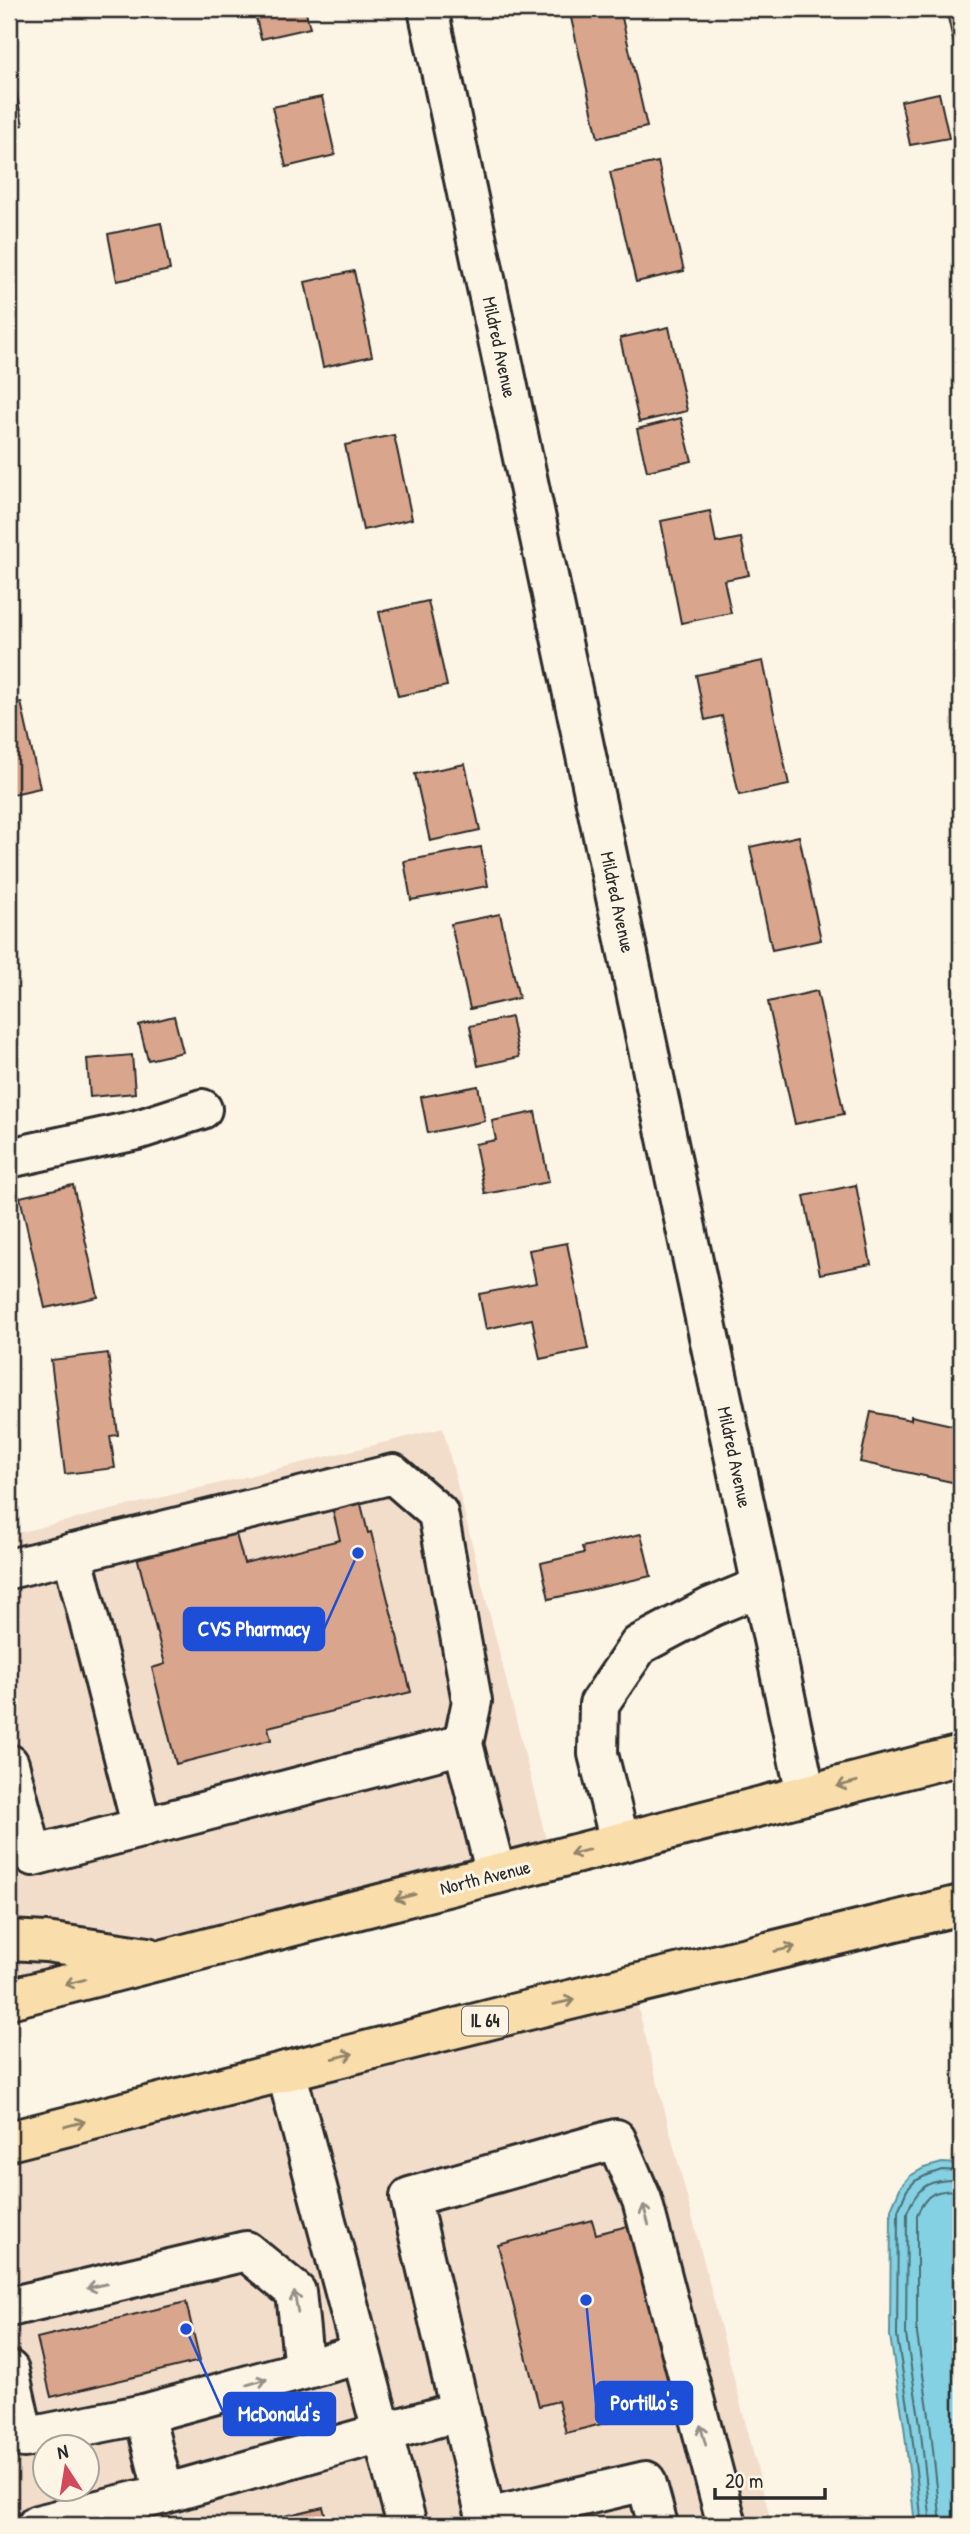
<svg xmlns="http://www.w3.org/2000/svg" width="970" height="2534" font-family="'Patrick Hand',sans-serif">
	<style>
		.built { fill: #f2ddcb; fill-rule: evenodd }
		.water { fill: #83d1e2; stroke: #608f99; stroke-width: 2 }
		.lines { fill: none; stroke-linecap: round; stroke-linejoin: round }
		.shore { stroke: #4e6d74; stroke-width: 2 }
		.building { fill: #d9a68d; stroke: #2b2b2b; stroke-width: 2 }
		.minor-casing { stroke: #2b2b2b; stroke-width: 44 }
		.major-casing { stroke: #2b2b2b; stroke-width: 44 }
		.minor { stroke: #fcf5e5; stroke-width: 38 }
		.major { stroke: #f9deab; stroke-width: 38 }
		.oneway { stroke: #92846b }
		.oneway2 { stroke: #949088 }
		.labels { text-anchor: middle; stroke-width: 6; stroke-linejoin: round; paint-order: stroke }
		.shield { fill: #fcf5e5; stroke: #6a6863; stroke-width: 2 }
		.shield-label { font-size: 18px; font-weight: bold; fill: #2b2b2b }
		.street-label { font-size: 19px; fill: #2b2b2b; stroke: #fcf5e5 }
		.leader { fill: none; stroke: #1d4ed8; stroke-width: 2.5 }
		.callout-dot { fill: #1d4ed8; stroke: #fcf5e5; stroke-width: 2.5 }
		.callout { fill: #1d4ed8; stroke: #1d4ed8; stroke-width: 2.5 }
		.callout-label { font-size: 21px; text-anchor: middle; font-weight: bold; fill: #fff }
	</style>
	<rect width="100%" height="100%" fill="#fcf5e5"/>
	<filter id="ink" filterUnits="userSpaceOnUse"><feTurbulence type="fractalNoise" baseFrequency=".0143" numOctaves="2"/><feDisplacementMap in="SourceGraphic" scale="14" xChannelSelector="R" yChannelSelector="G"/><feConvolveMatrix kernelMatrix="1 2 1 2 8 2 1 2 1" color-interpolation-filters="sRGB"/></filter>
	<g filter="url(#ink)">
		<g class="built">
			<path d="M443 1428 548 1847 9 1987V1535Z"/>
			<path d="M635 1996 772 2525H9V2153ZM46 2446H88V2488H46Z"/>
		</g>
		<path class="water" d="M942 2163 961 2164V2525H915L904 2426 890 2336 891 2209 901 2186 910 2176 924 2168Z"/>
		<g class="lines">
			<g class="shore">
				<path d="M922 2525 911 2425 897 2336 898 2211 907 2190 915 2181 927 2175 942 2170 961 2171"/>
				<path d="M931 2525 920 2424 906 2335 907 2213C919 2183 931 2179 961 2180"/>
				<path d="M941 2525 930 2422 917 2334V2215C927 2191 937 2190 961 2190"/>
			</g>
		</g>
		<g class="building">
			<path d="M254 9H305L310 28 261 39Z"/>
			<path d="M569 9H620L647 127 598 138Z"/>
			<path d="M946 9H961V65L959 66Z"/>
			<path d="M9 59 23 125 9 128Z"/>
			<path d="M939 93 949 138 910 145 901 101Z"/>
			<path d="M322 97 335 155 286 167 272 107Z"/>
			<path d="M658 162 684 271 636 282 610 172Z"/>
			<path d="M161 223 170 270 117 281 108 234Z"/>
			<path d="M354 271 372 356 323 367 305 282Z"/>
			<path d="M669 327 687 411 639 422 620 338Z"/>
			<path d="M681 418 692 461 647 471 637 429Z"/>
			<path d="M394 435 412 519 363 530 345 445Z"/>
			<path d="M710 511 716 543 741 538 749 575 724 580 731 613 681 623 661 521Z"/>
			<path d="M428 601 447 686 398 696 379 612Z"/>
			<path d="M763 661 789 785 739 795 722 716 705 720 696 675Z"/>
			<path d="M21 702 40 788 9 795V705Z"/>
			<path d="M465 764 480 830 430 841 415 774Z"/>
			<path d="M799 836 821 940 772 950 750 847Z"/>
			<path d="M481 847 488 886 411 900 404 861Z"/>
			<path d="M500 914 519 998 470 1009 451 924Z"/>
			<path d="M817 991 844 1114 795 1124 768 1002Z"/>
			<path d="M174 1016 183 1052 148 1060 139 1025Z"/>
			<path d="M511 1017 519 1057 478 1066 470 1026Z"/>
			<path d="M132 1055 135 1093 90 1097 87 1059Z"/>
			<path d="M478 1086 485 1121 428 1133 421 1097Z"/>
			<path d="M535 1112 549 1182 485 1194 475 1144 496 1140 492 1121Z"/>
			<path d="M73 1185 98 1297 45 1308 20 1197Z"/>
			<path d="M856 1185 871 1264 820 1274 804 1196Z"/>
			<path d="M567 1243 588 1349 540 1359 532 1319 486 1329 479 1294 536 1283 529 1250Z"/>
			<path d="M108 1353 118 1435 110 1436 115 1468 65 1474 51 1360Z"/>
			<path d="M871 1412 911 1420V1416L961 1427V1484L860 1462Z"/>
			<path d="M360 1500 368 1533 371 1532 411 1692 268 1727 271 1740 176 1764 152 1668 165 1664 137 1556 235 1531 244 1563 340 1540 332 1507Z"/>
			<path d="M641 1534 651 1576 549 1599 541 1563 584 1553 582 1547Z"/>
			<path d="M592 2220 596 2234 640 2223 681 2404 566 2433 558 2401 539 2406 498 2245Z"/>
			<path d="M186 2302 200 2361 51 2397 37 2338Z"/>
			<path d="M323 2507 328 2525H246Z"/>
		</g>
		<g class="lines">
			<defs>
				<g id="minor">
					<path d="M428 9 806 1795"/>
					<path d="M9 1158 137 1130 202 1109"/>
					<path d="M72 1553 142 1828"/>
					<path d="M9 1569 393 1474 438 1513 472 1701 463 1744 496 1874"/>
					<path d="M9 1764 33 1856 463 1744"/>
					<path d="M620 1842 598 1754 599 1704 639 1645 711 1607 762 1586"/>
					<path d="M286 2071 407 2525"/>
					<path d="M9 2307 246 2251 296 2292 304 2369"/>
					<path d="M9 2370 24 2438 144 2414 361 2354"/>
					<path d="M460 2411 488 2525"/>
					<path d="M144 2414 164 2494"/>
					<path d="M487 2518 646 2481 658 2525"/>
					<path d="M37 2525 164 2494 460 2411 410 2197 616 2139 642 2200 727 2525"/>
				</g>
				<g id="major">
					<path d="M9 1940 46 1942 148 1957"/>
					<path d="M9 1999 961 1755"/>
					<path d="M9 2141 512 2014 961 1905"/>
				</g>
			</defs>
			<use href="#minor" class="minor-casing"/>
			<use href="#major" class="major-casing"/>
			<use href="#minor" class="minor"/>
			<use href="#major" class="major"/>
		</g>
		<defs><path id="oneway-shaft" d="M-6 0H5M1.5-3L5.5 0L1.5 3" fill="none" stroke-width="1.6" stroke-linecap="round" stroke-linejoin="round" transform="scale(1.75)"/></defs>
		<g class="oneway">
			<use href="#oneway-shaft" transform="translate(847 1784) rotate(165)"/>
			<use href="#oneway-shaft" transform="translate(580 1852) rotate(166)"/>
			<use href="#oneway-shaft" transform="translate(405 1897) rotate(166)"/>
			<use href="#oneway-shaft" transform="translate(785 1949) rotate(-13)"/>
			<use href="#oneway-shaft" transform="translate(75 1982) rotate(166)"/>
			<use href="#oneway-shaft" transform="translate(564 2002) rotate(-13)"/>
			<use href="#oneway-shaft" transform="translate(343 2056) rotate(-14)"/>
			<use href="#oneway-shaft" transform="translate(75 2124) rotate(-14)"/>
		</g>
		<g class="oneway2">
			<use href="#oneway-shaft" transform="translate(646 2215) rotate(-105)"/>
			<use href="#oneway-shaft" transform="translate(97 2286) rotate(167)"/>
			<use href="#oneway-shaft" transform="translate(296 2302) rotate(-100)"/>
			<use href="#oneway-shaft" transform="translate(257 2382) rotate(-16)"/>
			<use href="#oneway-shaft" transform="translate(703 2435) rotate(-105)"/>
		</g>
	</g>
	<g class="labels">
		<rect class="shield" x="462" y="2006.5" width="46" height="29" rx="5"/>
		<g class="shield-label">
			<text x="485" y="2027">IL 64</text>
		</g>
		<g class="street-label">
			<text transform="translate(500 347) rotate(78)" y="7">Mildred Avenue</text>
			<text transform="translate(618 902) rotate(78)" y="7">Mildred Avenue</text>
			<text transform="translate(735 1457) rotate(78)" y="7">Mildred Avenue</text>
			<text transform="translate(485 1877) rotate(-14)" y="7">North Avenue</text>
		</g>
	</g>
	<path class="leader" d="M358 1553L324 1629M586 2300L596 2403M186 2329L224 2414"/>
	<g class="callout-dot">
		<circle cx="358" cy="1553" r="7"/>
		<circle cx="586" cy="2300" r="7"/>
		<circle cx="186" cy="2329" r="7"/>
	</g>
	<g class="callout">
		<rect x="184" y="1608" width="140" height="42" rx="7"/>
		<rect x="596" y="2382" width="96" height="42" rx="7"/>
		<rect x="224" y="2393" width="111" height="42" rx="7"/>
	</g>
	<g class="callout-label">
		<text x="254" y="1636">CVS Pharmacy</text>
		<text x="644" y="2410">Portillo's</text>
		<text x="279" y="2421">McDonald's</text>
	</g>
	<rect width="970" height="2534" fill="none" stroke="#fcf5e5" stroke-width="35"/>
	<rect x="18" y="18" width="935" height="2499" fill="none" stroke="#2b2b2b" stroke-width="2.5" filter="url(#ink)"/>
	<g transform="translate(66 2468) rotate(348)"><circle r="33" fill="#fcf5e5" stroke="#a8a49b" stroke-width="2"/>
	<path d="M0-5L12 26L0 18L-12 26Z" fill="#d1495b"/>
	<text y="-10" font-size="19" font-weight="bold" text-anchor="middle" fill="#2b2b2b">N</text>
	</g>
	<path d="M715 2488v10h110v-10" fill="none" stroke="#2b2b2b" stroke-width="3.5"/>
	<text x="725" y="2488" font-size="21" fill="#2b2b2b" stroke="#fcf5e5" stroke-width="5" paint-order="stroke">20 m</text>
</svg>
